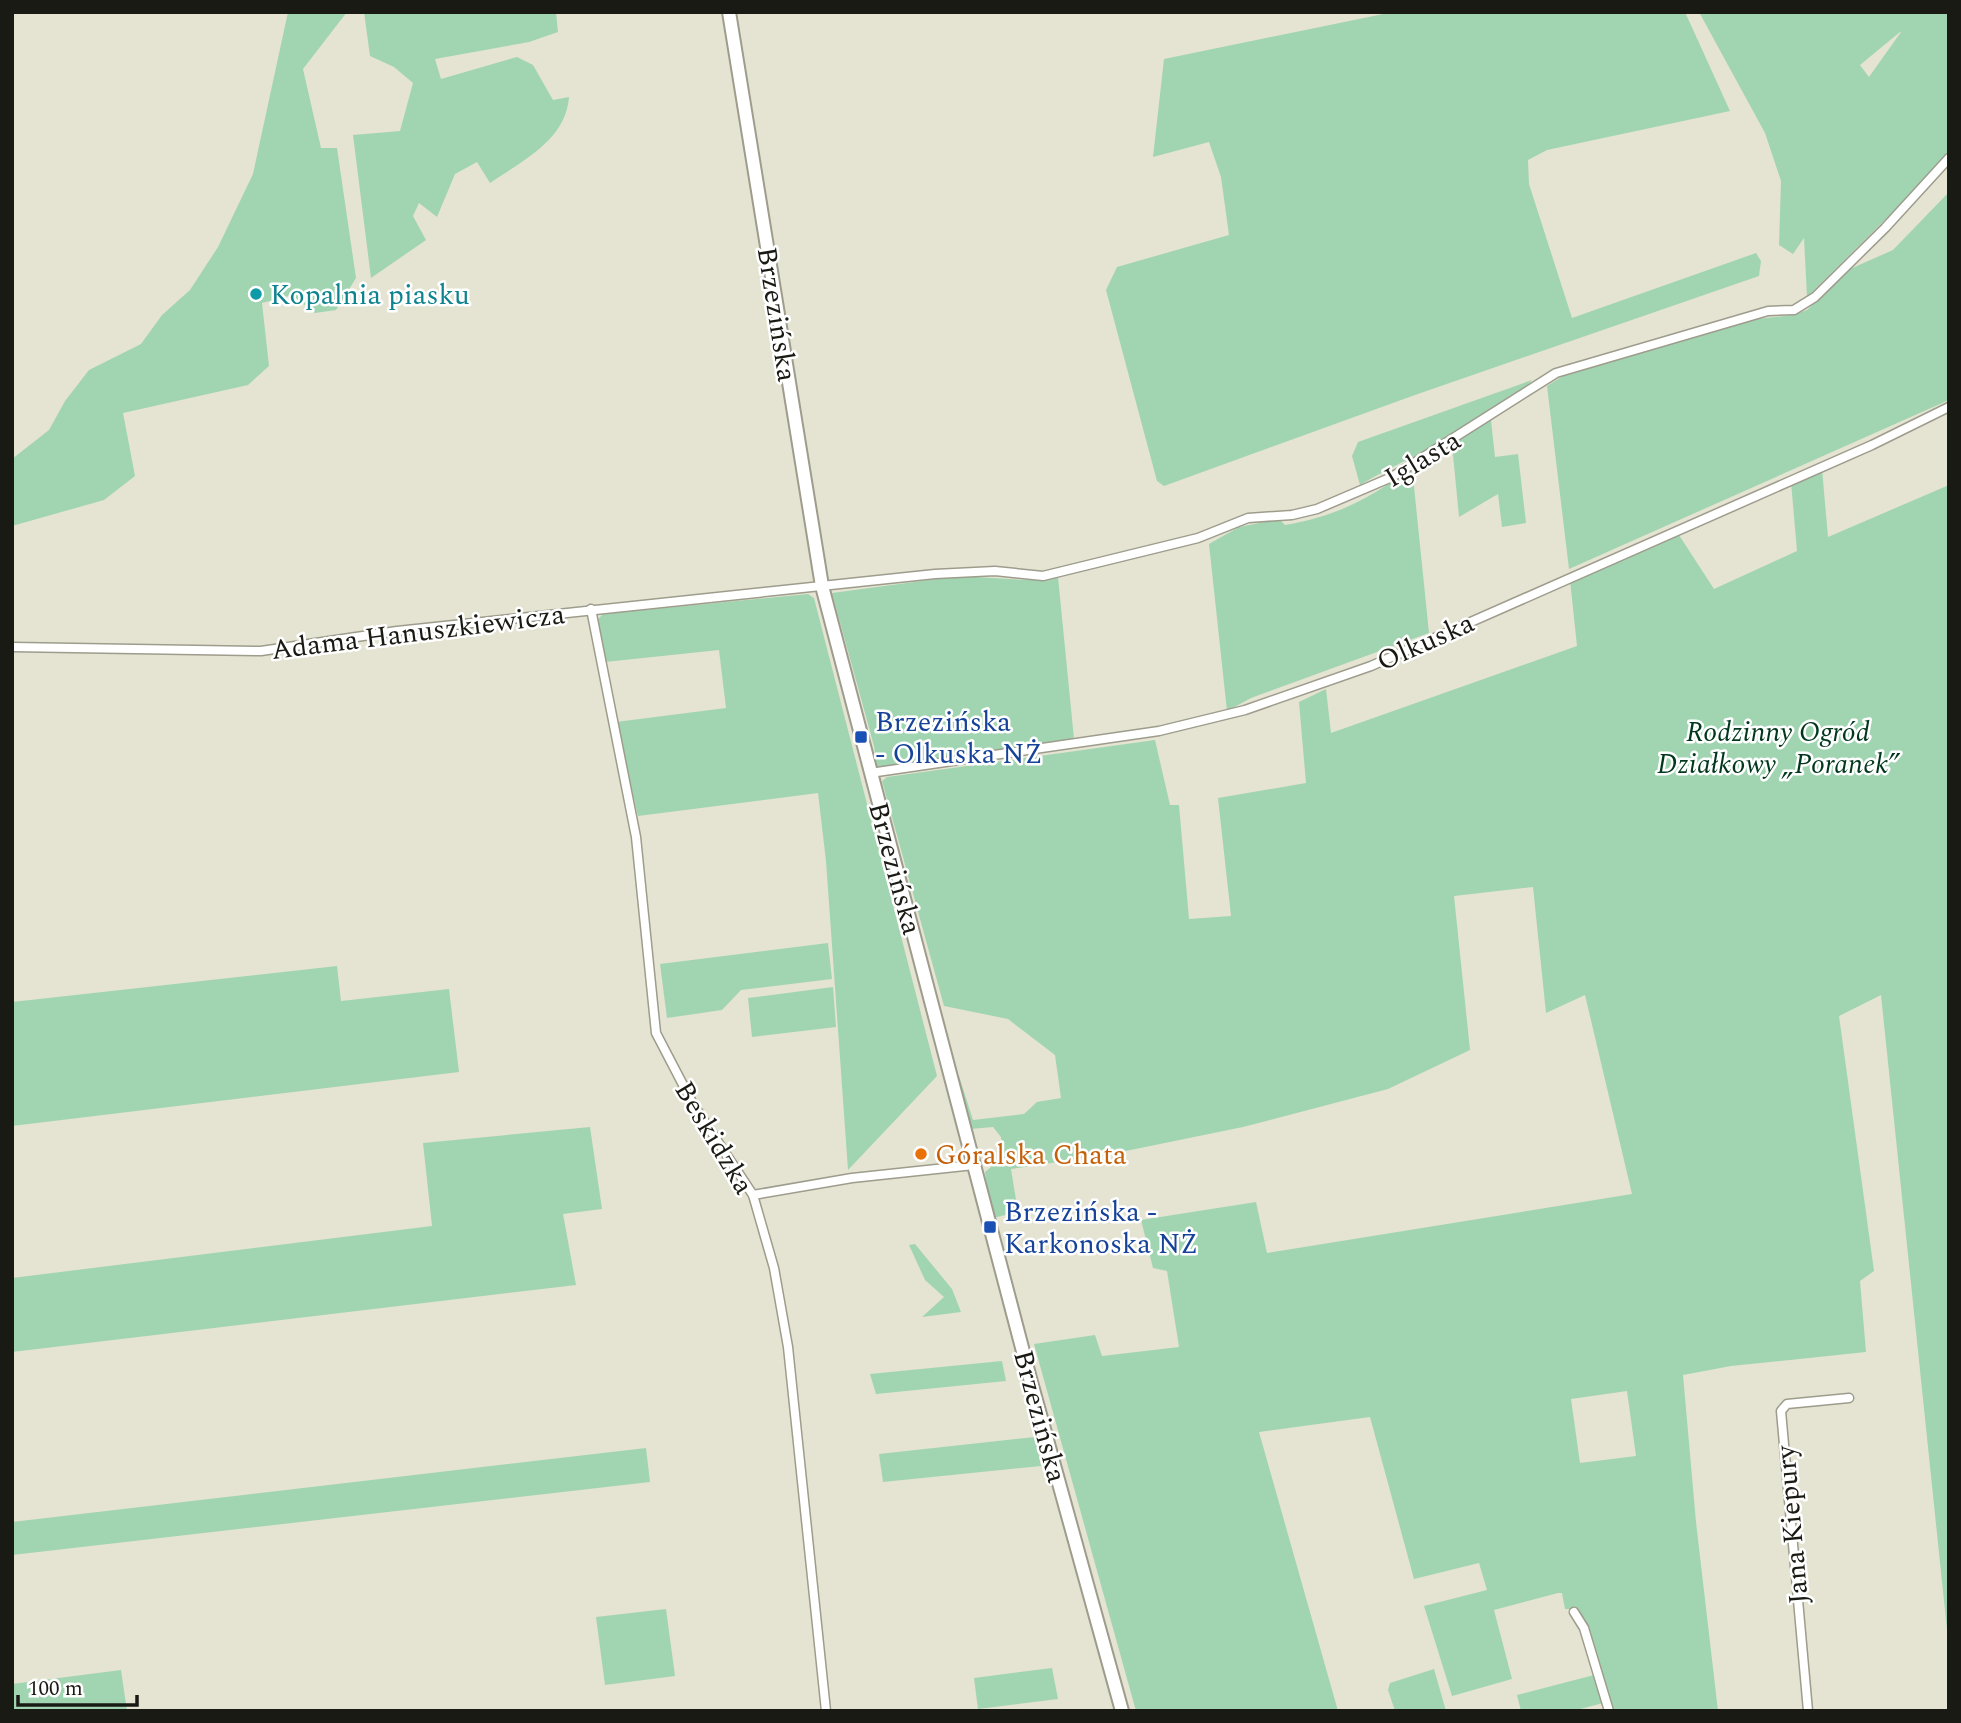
<svg xmlns="http://www.w3.org/2000/svg" width="1961" height="1723" font-family="Spectral,serif">
	<style>
		.green { fill: #a1d5b2; fill-rule: evenodd }
		.lines { fill: none; stroke-linecap: round; stroke-linejoin: round }
		.street-casing { stroke: #9e9c8c; stroke-width: 11 }
		.primary-casing { stroke: #9e9c8c; stroke-width: 16 }
		.street { stroke: #fff; stroke-width: 8 }
		.primary { stroke: #fff; stroke-width: 12 }
		.culture-dot { fill: #0f9aa8; stroke: #fff; stroke-width: 2.5 }
		.transit-dot { fill: #1a4fb4; stroke: #fff; stroke-width: 2.5 }
		.food-dot { fill: #e8710a; stroke: #fff; stroke-width: 2.5 }
		.labels { text-anchor: middle; stroke-width: 5; stroke-linejoin: round; paint-order: stroke }
		.culture-label { font-size: 28px; fill: #0d838f; stroke: #fff; text-anchor: start }
		.street-label { font-size: 28px; fill: #1a1a14; stroke: #fff }
		.transit-label { font-size: 28px; fill: #164399; stroke: #fff; text-anchor: start }
		.park-label { font-size: 28px; font-style: italic; fill: #01371c; stroke: #fff }
		.food-label { font-size: 28px; fill: #c56008; stroke: #fff; text-anchor: start }
	</style>
	<rect width="100%" height="100%" fill="#e5e3d2"/>
	<g class="green">
		<path d="M288 12H347L303 69 321 148H337L356 278 336 310 315 313 292 295 262 303 269 366 248 385 123 413 135 476 104 500 12 526V459L49 430 65 401 89 370 141 344 162 315 190 290 218 247 253 174Z"/>
		<path d="M364 12H556L558 32 529 42 435 59 441 79 517 57 533 65 553 100 569 97C566 140 522 161 490 183L477 162 455 174 437 217 419 203 413 216 426 240 371 278 353 135 400 131 413 83 394 67 370 56Z"/>
		<path d="M1393 12H1685L1730 111 1547 150 1528 160 1529 184 1572 318 1756 253 1761 261 1759 276 1415 395 1164 486 1157 481 1106 290 1117 267 1229 235 1221 177 1209 142 1153 157 1164 59Z"/>
		<path d="M1699 12H1949V152L1906 199 1807 297 1804 238 1793 254 1779 245 1781 181 1765 133ZM1900 32H1901L1869 77 1860 65Z"/>
		<path d="M1949 192V400L1569 569 1547 386 1563 376 1748 320 1793 315 1807 310 1850 269 1893 250Z"/>
		<path d="M1532 380C1503 416 1403 460 1360 485L1352 456 1358 442Z"/>
		<path d="M1491 420 1495 457 1518 454 1526 523 1502 527 1498 494 1459 517 1452 444Z"/>
		<path d="M1412 467 1429 633 1251 698 1227 711 1209 544 1239 527 1279 519 1285 525C1337 516 1370 499 1412 467Z"/>
		<path d="M1822 469 1828 537 1949 485V1649L1881 995 1839 1016 1874 1271 1860 1281 1866 1352 1731 1366 1683 1375 1696 1522 1718 1711H1609L1574 1609H1565L1562 1593H1558L1494 1610 1512 1679 1452 1696 1424 1606 1487 1590 1479 1563 1414 1579 1370 1417 1259 1432 1338 1711H1136L1034 1344 1095 1335 1102 1356 1179 1347 1167 1271 1153 1268 1141 1220 1256 1202 1267 1253 1632 1194 1585 995 1546 1013 1533 887 1454 896 1470 1050 1388 1089 1243 1127 1111 1154 1011 1169 1018 1212 993 1218 984 1188 987 1187 985 1172 1003 1157 1001 1137 993 1127 970 1129 956 1078 959 1076 973 1120 1024 1114 1037 1102 1061 1098 1055 1055 1008 1019 944 1006 882 781 887 777 1155 740 1170 805H1179L1189 919 1231 916 1218 798 1306 783 1299 702 1326 689 1331 733 1577 646 1570 580 1677 532 1714 589 1797 551 1791 482ZM1627 1391 1636 1456 1580 1463 1571 1399Z"/>
		<path d="M959 576 1026 580 1058 577 1074 739 877 768 874 746 832 593Z"/>
		<path d="M808 594 814 598 937 1076 848 1170 826 861 818 793 638 816 616 722 726 708 719 650 605 662 598 619 603 614Z"/>
		<path d="M828 943 832 979 741 990 722 1010 667 1018 660 964Z"/>
		<path d="M337 966 341 1001 449 989 459 1072 12 1126V1002Z"/>
		<path d="M833 987 836 1027 752 1037 748 998Z"/>
		<path d="M590 1127 602 1209 563 1214 576 1285 12 1352V1278L432 1226 423 1143Z"/>
		<path d="M915 1244 952 1289 961 1312 922 1317 944 1297 925 1280 909 1245Z"/>
		<path d="M1002 1361 1006 1381 876 1394 870 1374Z"/>
		<path d="M1035 1437 1041 1466 883 1482 879 1454Z"/>
		<path d="M646 1448 650 1482 12 1555V1522Z"/>
		<path d="M666 1609 675 1676 605 1685 596 1617Z"/>
		<path d="M1052 1668 1058 1699 978 1709 974 1678Z"/>
		<path d="M1434 1669 1446 1711H1395L1388 1690 1390 1683Z"/>
		<path d="M121 1670 127 1711H12V1684Z"/>
		<path d="M1594 1675 1603 1703 1573 1711H1521L1517 1695Z"/>
	</g>
	<g class="lines">
		<defs>
			<g id="street">
				<path d="M591 609 636 837 656 1033 693 1104 753 1195 774 1268 788 1347 826 1711"/>
				<path d="M12 647 261 651 397 631 935 574 995 571 1043 576 1198 538 1248 518 1292 515 1317 509 1392 477 1556 373 1768 311 1794 310 1815 297 1885 228 1949 158"/>
				<path d="M870 773 1159 731 1245 710 1371 666 1872 445 1949 407"/>
				<path d="M753 1195 852 1178 974 1165"/>
				<path d="M1574 1612 1584 1628 1609 1711"/>
				<path d="M1808 1711 1781 1411 1787 1404 1849 1398"/>
			</g>
			<path id="primary" d="M729 12 822 586 1031 1382 1122 1711"/>
		</defs>
		<use href="#street" class="street-casing"/>
		<use href="#primary" class="primary-casing"/>
		<use href="#street" class="street"/>
		<use href="#primary" class="primary"/>
	</g>
	<circle class="culture-dot" cx="256" cy="294" r="7"/>
	<g class="transit-dot">
		<rect x="854" y="730" width="14" height="14" rx="3.5"/>
		<rect x="983" y="1220" width="14" height="14" rx="3.5"/>
	</g>
	<circle class="food-dot" cx="921" cy="1154" r="7"/>
	<g class="labels">
		<g class="culture-label">
			<text x="270" y="304">Kopalnia piasku</text>
		</g>
		<g class="street-label">
			<text transform="translate(778 314) rotate(81)" y="10">Brzezińska</text>
			<text transform="translate(1422 458) rotate(-31)" y="10">Iglasta</text>
			<text transform="translate(418 631) rotate(-7)" y="10">Adama Hanuszkiewicza</text>
			<text transform="translate(1425 641) rotate(-24)" y="10">Olkuska</text>
			<text transform="translate(896 868) rotate(75)" y="10">Brzezińska</text>
			<text transform="translate(715 1137) rotate(59)" y="10">Beskidzka</text>
			<text transform="translate(1041 1416) rotate(75)" y="10">Brzezińska</text>
			<text transform="translate(1791 1525) rotate(-95)" y="10">Jana Kiepury</text>
		</g>
		<g class="transit-label">
			<text x="875" y="731">Brzezińska<tspan x="875" dy="32">- Olkuska NŻ</tspan></text>
			<text x="1004" y="1221">Brzezińska -<tspan x="1004" dy="32">Karkonoska NŻ</tspan></text>
		</g>
		<g class="park-label">
			<text x="1778" y="741">Rodzinny Ogród<tspan x="1778" dy="32">Działkowy „Poranek”</tspan></text>
		</g>
		<g class="food-label">
			<text x="935" y="1164">Góralska Chata</text>
		</g>
	</g>
	<rect width="1961" height="1723" fill="none" stroke="#1a1a14" stroke-width="28"/>
	<path d="M18 1695v10h119v-10" fill="none" stroke="#1a1a14" stroke-width="3.5"/>
	<text x="28" y="1695" font-size="21" fill="#1a1a14" stroke="#ffffff" stroke-width="5" paint-order="stroke">100 m</text>
</svg>
